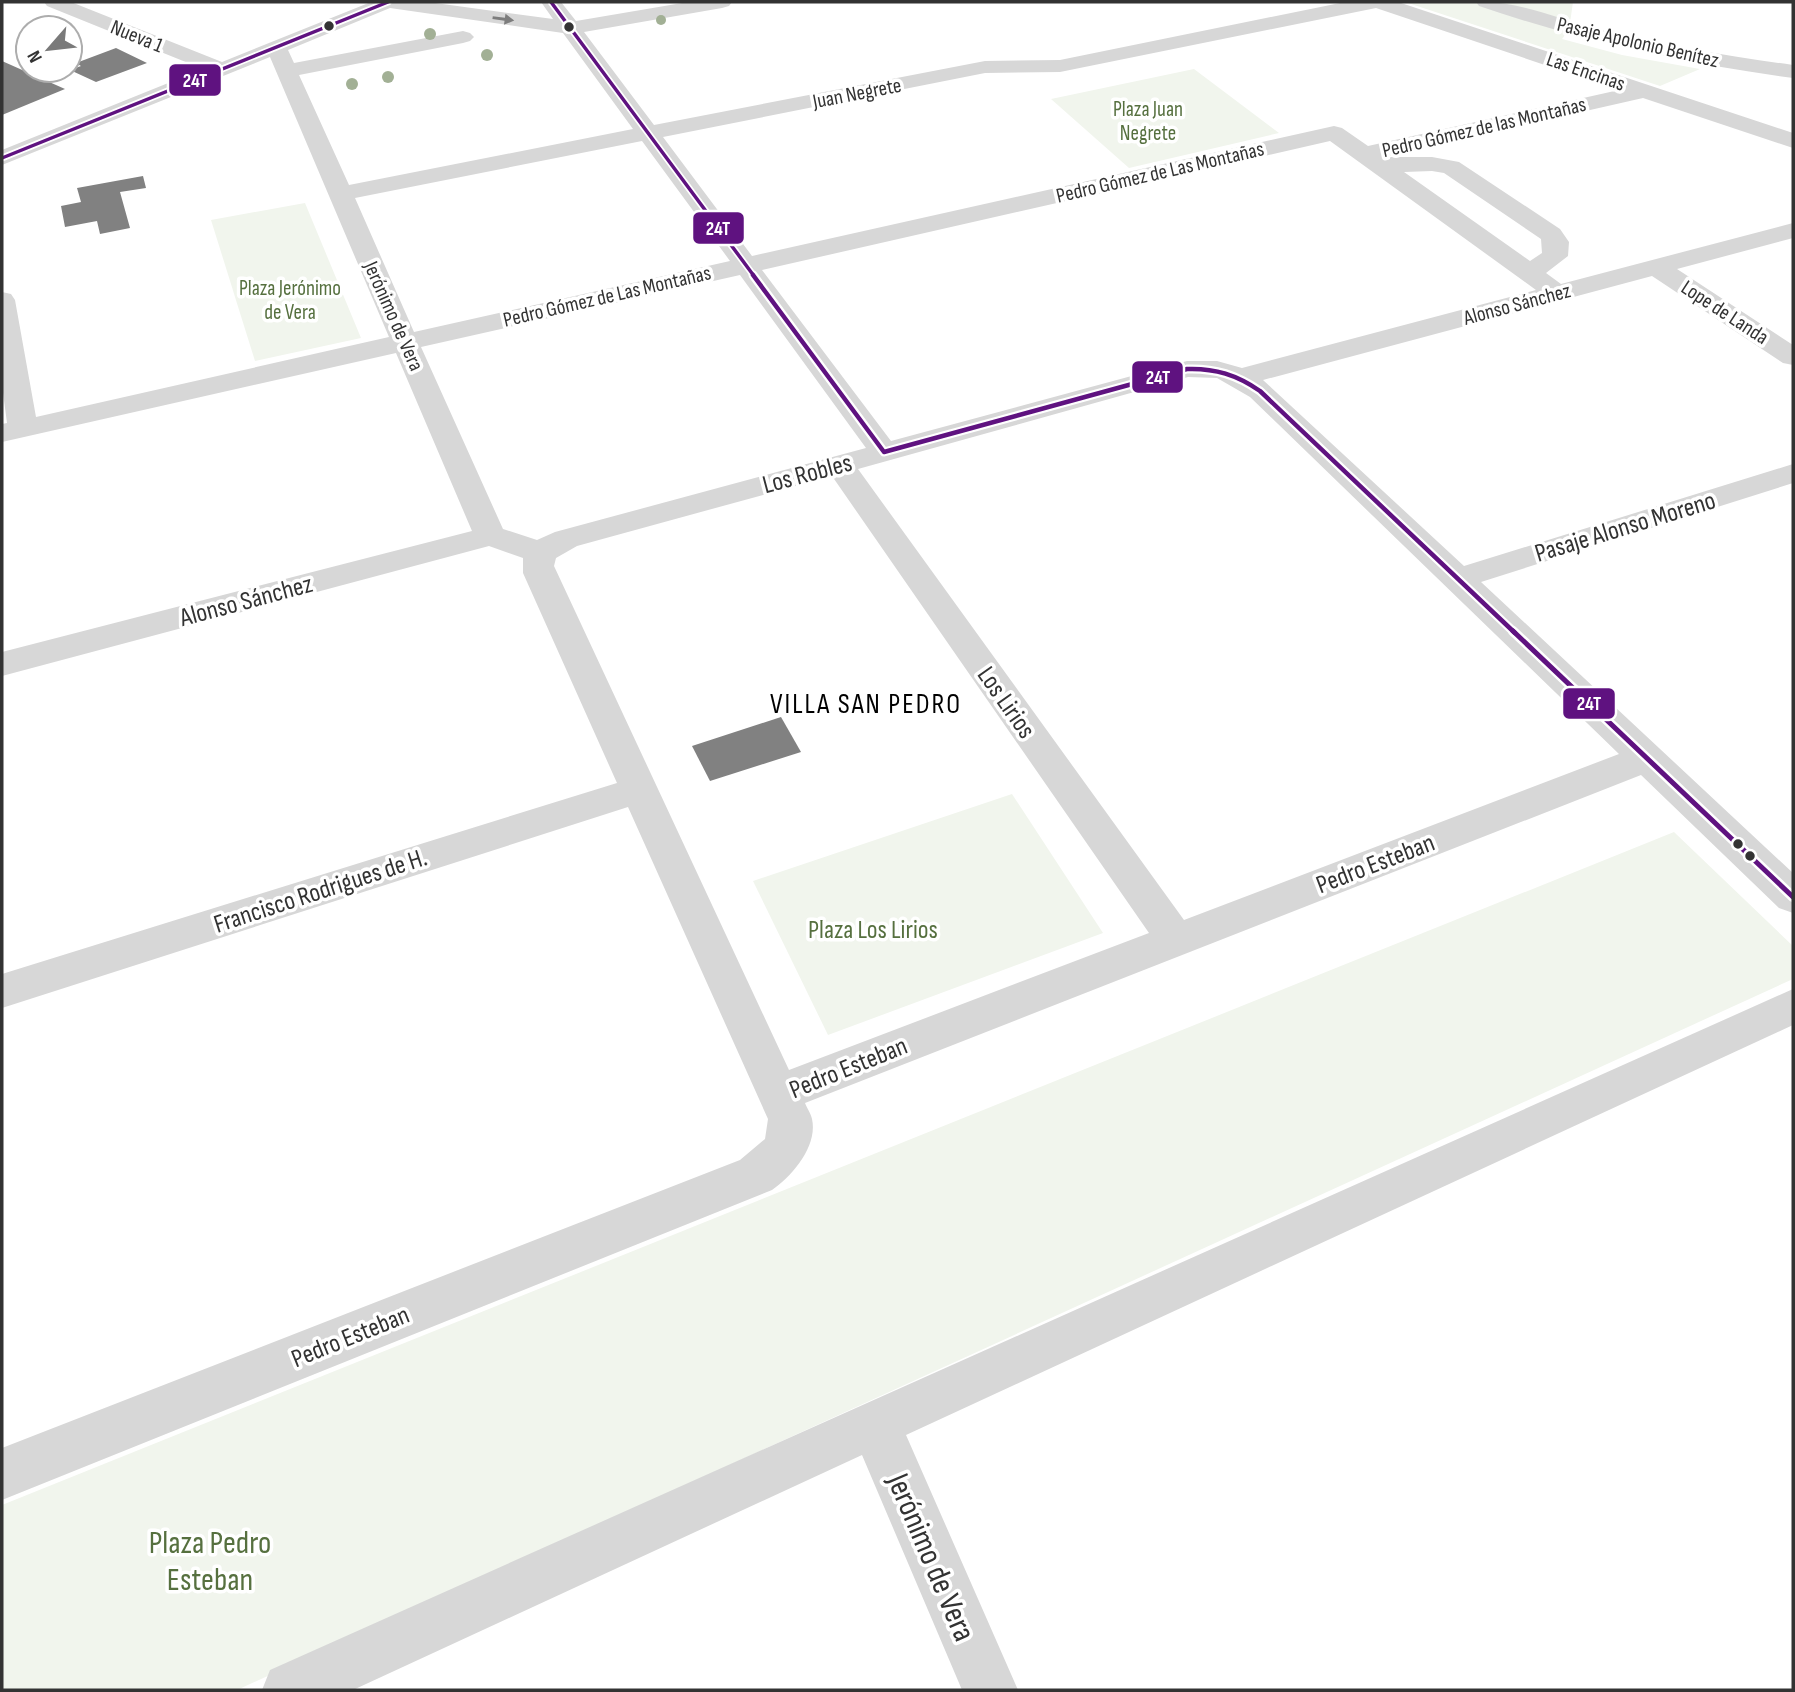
<svg xmlns="http://www.w3.org/2000/svg" width="1795" height="1692" font-family="'Sofia Sans Condensed',sans-serif">
	<style>
		.green { fill: #f1f5ed }
		.building { fill: #818181 }
		.lines { fill: none; stroke-linecap: round; stroke-linejoin: round }
		.minor { fill: #d7d7d7; fill-rule: evenodd }
		.bus-1-far2-casing { stroke: #fff; stroke-width: 7 }
		.bus-1-far1-casing { stroke: #fff; stroke-width: 9 }
		.bus-1-casing { stroke: #fff; stroke-width: 10 }
		.bus-1-far2 { stroke: #5f1280; stroke-width: 3.5 }
		.bus-1-far1 { stroke: #5f1280; stroke-width: 4.5 }
		.bus-1 { stroke: #5f1280; stroke-width: 5 }
		.tree { fill: #a2b095 }
		.oneway { fill: #7d7d7d }
		.bus-dot { fill: #333; stroke: #fff; stroke-width: 2.5 }
		.labels { text-anchor: middle; stroke-width: 7; stroke-linejoin: round; paint-order: stroke }
		.far-street-label { font-size: 21px; fill: #333; stroke: #fff }
		.far-park-label { font-size: 21px; fill: #56703f; stroke: #fff }
		.street-label { font-size: 26px; fill: #333; stroke: #fff }
		.park-label { font-size: 26px; fill: #56703f; stroke: #fff }
		.neighbourhood-label { font-size: 28px; letter-spacing: 2px; fill: #000; stroke: #fff }
		.near-park-label { font-size: 32px; fill: #56703f; stroke: #fff }
		.near-street-label { font-size: 32px; fill: #333; stroke: #fff }
		.line-badge { stroke: #fff; stroke-width: 2.5 }
		.badge-label { font-size: 19px; text-anchor: middle; font-weight: bold; fill: #fff }
	</style>
	<rect width="100%" height="100%" fill="#fff"/>
	<g class="green">
		<path d="M1405 2H1573L1569 30 1562 39 1622 55 1700 69 1660 86Z"/>
		<path d="M1194 69 1279 133 1129 168 1051 99Z"/>
		<path d="M305 203 361 338 255 361 211 220Z"/>
		<path d="M1012 794 1103 933 828 1035 753 881Z"/>
		<path d="M1674 832 1793 946V979L237 1690H2V1505Z"/>
	</g>
	<g class="building">
		<path d="M116 48 147 63 96 82 70 70 81 66 76 63Z"/>
		<path d="M2 61 65 89 2 115Z"/>
		<path d="M143 176 146 188 120 192 130 228 100 234 97 221 65 227 61 206 81 202 77 188Z"/>
		<path d="M781 717 801 752 710 781 692 746Z"/>
	</g>
	<g class="lines">
		<g class="minor">
			<path d="M44 2H71L222 62 371 2H428L553 19 541 2H561L576 21 688 2H732L729 6 722 8 584 32 654 125 985 61 1060 60 1345 2H1398L1793 133V148L1643 98 1383 157H1432L1459 162 1560 229 1569 242 1568 256 1546 273 1561 284 1793 223V238L1677 269 1793 345V365L1783 363 1652 276 1263 380 1464 566 1793 464V483L1481 582 1793 873V913L1779 908 1641 775 805 1103C807 1108 811 1114 812 1119 818 1146 792 1176 772 1190L2 1500V1448L740 1160 765 1139 768 1119 628 807 2 1008V974L617 783 523 573V558L489 546 2 676V652L472 531 396 353 2 442V424L7 423 2 385V292L11 294 15 300 36 417 389 337 270 57 2 165V150L203 69 47 6ZM390 8 563 33 633 129 349 185 299 75 463 43 470 41 474 37 470 33 463 31 294 63 288 50ZM1376 8 1619 90 1368 146 1342 128 1334 126 752 256 663 137 985 73 1060 72ZM642 141 730 261 414 332 355 198ZM1330 141 1536 290 1242 368 1217 361H1187L891 441 762 270ZM1432 171 1444 173 1541 239 1542 253 1530 261 1404 172ZM740 275 866 448 555 532 537 540 503 529 421 347ZM1188 377 1217 378 1250 397 1619 754 1184 920 858 469ZM832 476 1149 933 789 1070 554 566 556 558 577 546Z"/>
			<path d="M1476 2C1518 0 1560 20 1601 30 1665 46 1729 56 1793 65V78C1686 64 1581 41 1479 6Z"/>
			<path d="M1793 989V1025L906 1435 1018 1690H962L862 1455 353 1690H262L270 1670Z"/>
		</g>
		<defs>
			<g id="bus-1-far2">
				<path d="M551 2 754 276"/>
				<path d="M2 158 388 2"/>
			</g>
			<path id="bus-1-far1" d="M753 275 884 452 1187 369C1215 368 1237 375 1260 391L1515 633"/>
			<path id="bus-1" d="M1513 631 1793 897"/>
		</defs>
		<use href="#bus-1-far2" class="bus-1-far2-casing"/>
		<use href="#bus-1-far1" class="bus-1-far1-casing"/>
		<use href="#bus-1" class="bus-1-casing"/>
		<use href="#bus-1-far2" class="bus-1-far2"/>
		<use href="#bus-1-far1" class="bus-1-far1"/>
		<use href="#bus-1" class="bus-1"/>
	</g>
	<g class="tree">
		<circle cx="661" cy="20" r="5"/>
		<circle cx="430" cy="34" r="6"/>
		<circle cx="487" cy="55" r="6"/>
		<circle cx="388" cy="77" r="6"/>
		<circle cx="352" cy="84" r="6"/>
	</g>
	<defs><path id="oneway-solid" d="M-6-.8H1V-3.2L6.5 0L1 3.2V.8H-6Z" transform="scale(1.75)"/></defs>
	<use class="oneway" href="#oneway-solid" transform="translate(503 19) rotate(8)"/>
	<g class="bus-dot">
		<circle cx="329" cy="26" r="6"/>
		<circle cx="569" cy="27" r="6"/>
		<circle cx="1738" cy="844" r="6"/>
		<circle cx="1750" cy="856" r="6"/>
	</g>
	<g class="labels">
		<g class="far-street-label">
			<text transform="translate(137 36) rotate(22)" y="7">Nueva 1</text>
			<text transform="translate(1638 42) rotate(13)" y="7">Pasaje Apolonio Benítez</text>
			<text transform="translate(1586 71) rotate(19)" y="7">Las Encinas</text>
			<text transform="translate(857 93) rotate(-11)" y="7">Juan Negrete</text>
			<text transform="translate(1484 127) rotate(-13)" y="7">Pedro Gómez de las Montañas</text>
			<text transform="translate(1160 172) rotate(-13)" y="7">Pedro Gómez de Las Montañas</text>
			<text transform="translate(607 296) rotate(-13)" y="7">Pedro Gómez de Las Montañas</text>
			<text transform="translate(1517 304) rotate(-15)" y="7">Alonso Sánchez</text>
			<text transform="translate(1725 312) rotate(33)" y="7">Lope de Landa</text>
			<text transform="translate(394 316) rotate(66)" y="7">Jerónimo de Vera</text>
		</g>
		<g class="far-park-label">
			<text x="1148" y="116">Plaza Juan<tspan x="1148" dy="24">Negrete</tspan></text>
			<text x="290" y="295">Plaza Jerónimo<tspan x="290" dy="24">de Vera</tspan></text>
		</g>
		<g class="street-label">
			<text transform="translate(807 473) rotate(-15)" y="9">Los Robles</text>
			<text transform="translate(1625 526) rotate(-17)" y="9">Pasaje Alonso Moreno</text>
			<text transform="translate(246 600) rotate(-15)" y="9">Alonso Sánchez</text>
			<text transform="translate(1007 702) rotate(55)" y="9">Los Lirios</text>
			<text transform="translate(1375 863) rotate(-21)" y="9">Pedro Esteban</text>
			<text transform="translate(320 890) rotate(-18)" y="9">Francisco Rodrigues de H.</text>
			<text transform="translate(848 1067) rotate(-22)" y="9">Pedro Esteban</text>
			<text transform="translate(350 1336) rotate(-22)" y="9">Pedro Esteban</text>
		</g>
		<g class="park-label">
			<text x="873" y="938">Plaza Los Lirios</text>
		</g>
		<g class="neighbourhood-label">
			<text x="866" y="713">VILLA SAN PEDRO</text>
		</g>
		<g class="near-park-label">
			<text x="210" y="1553">Plaza Pedro<tspan x="210" dy="37">Esteban</tspan></text>
		</g>
		<g class="near-street-label">
			<text transform="translate(932 1557) rotate(67)" y="11">Jerónimo de Vera</text>
		</g>
	</g>
	<g class="line-badge">
		<rect x="168" y="63" width="54" height="34" rx="7" fill="#5f1280"/>
		<rect x="692" y="211" width="53" height="34" rx="7" fill="#5f1280"/>
		<rect x="1131" y="360" width="53" height="34" rx="7" fill="#5f1280"/>
		<rect x="1562" y="687" width="54" height="33" rx="7" fill="#5f1280"/>
	</g>
	<g class="badge-label">
		<text x="195" y="87">24T</text>
		<text x="718" y="235">24T</text>
		<text x="1158" y="384">24T</text>
		<text x="1589" y="710">24T</text>
	</g>
	<rect width="1795" height="1692" fill="none" stroke="#333333" stroke-width="7"/>
	<g transform="translate(49 49) rotate(242)"><circle r="33" fill="#ffffff" stroke="#adadad" stroke-width="2"/>
	<path d="M0-5L12 26L0 18L-12 26Z" fill="#7a7a7a"/>
	<text y="-10" font-size="19" font-weight="bold" text-anchor="middle" fill="#333333">N</text>
	</g>
</svg>
